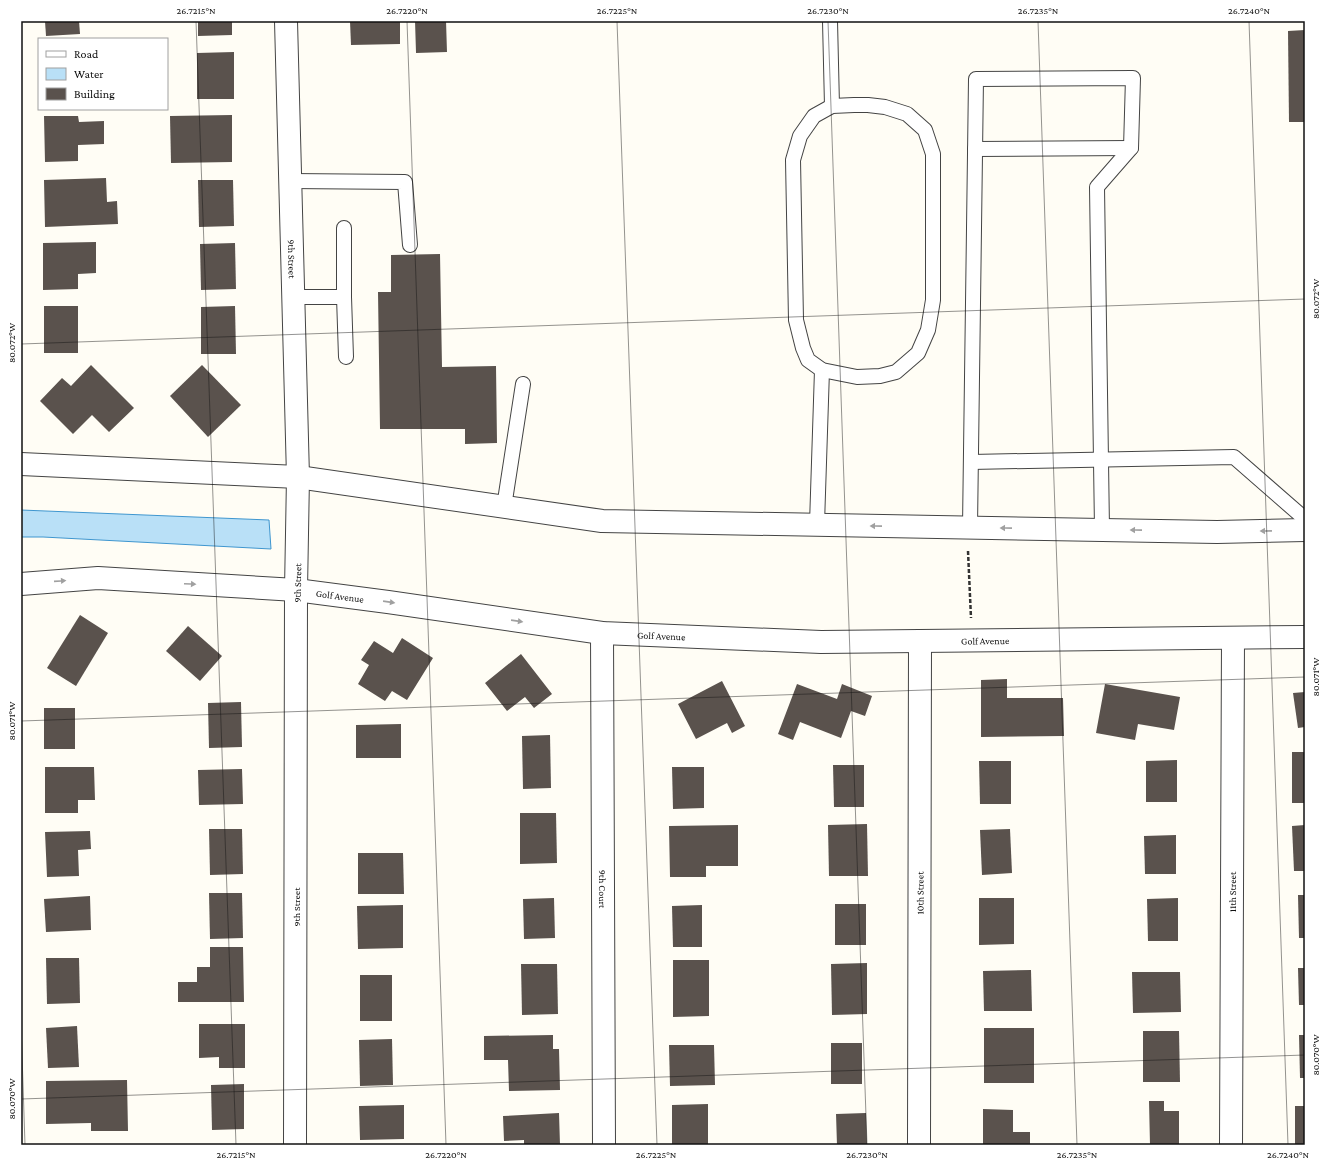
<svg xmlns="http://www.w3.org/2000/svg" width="1326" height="1166" font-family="'Crimson Pro',serif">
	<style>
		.water { fill: #b9e0f7; stroke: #3f96cf }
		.building { fill: #5a524d }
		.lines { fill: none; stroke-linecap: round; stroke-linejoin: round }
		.service-casing { stroke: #444; stroke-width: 16 }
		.minor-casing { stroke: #444; stroke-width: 24 }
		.path { stroke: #333; stroke-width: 2.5; stroke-dasharray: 4 2; stroke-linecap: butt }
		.service { stroke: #fff; stroke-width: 14 }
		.minor { stroke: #fff; stroke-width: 22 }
		.oneway { fill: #a0a0a0 }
		.ticks { fill: none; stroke: #111; stroke-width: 1; stroke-opacity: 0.45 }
		.labels { text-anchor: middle; stroke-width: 4; stroke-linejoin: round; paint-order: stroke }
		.street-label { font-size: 10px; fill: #111; stroke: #fff }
		.neatline { fill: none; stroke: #111; stroke-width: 1.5 }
		.ticks-label { font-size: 10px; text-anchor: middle; fill: #111 }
	</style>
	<rect width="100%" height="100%" fill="#fffdf5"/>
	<path class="water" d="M21 510 269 520 271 549 43 537H21Z"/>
	<g class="building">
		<path d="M45 21H79L80 34 46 36Z"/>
		<path d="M198 21H232V35L198 36Z"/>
		<path d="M350 21H400V44L351 45Z"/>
		<path d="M415 21H446L447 52 416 53Z"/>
		<path d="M1305 30V122H1289L1288 31Z"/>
		<path d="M234 52V99H197V53Z"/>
		<path d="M232 115V162L171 163 170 116Z"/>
		<path d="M44 116H78L79 122 104 121V144L78 145V161L45 162Z"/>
		<path d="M106 178 107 202 117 201 118 224 45 227 44 180Z"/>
		<path d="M198 180H233L234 226 199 227Z"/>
		<path d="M96 242V273L78 274V289L43 290V243Z"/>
		<path d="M235 243 236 289 201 290 200 244Z"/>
		<path d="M440 254 442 367 496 366 497 443 465 444V429H380L378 292H391V255Z"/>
		<rect x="44" y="306" width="34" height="47"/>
		<path d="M235 306 236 354H201V307Z"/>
		<path d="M91 365 134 408 109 432 92 415 73 434 40 401 62 378 71 386Z"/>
		<path d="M202 365 241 405 208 437 170 396Z"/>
		<path d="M80 615 108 633 76 686 47 668Z"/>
		<path d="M188 626 222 656 200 681 166 651Z"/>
		<path d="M402 638 433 658 407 700 392 691 385 701 358 684 369 665 361 660 374 641 393 653Z"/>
		<path d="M521 654 552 694 534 708 525 697 507 711 485 683Z"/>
		<path d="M1007 679V698H1063L1064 736 981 737V680Z"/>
		<path d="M722 681 745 726 732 733 727 723 696 739 678 704Z"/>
		<path d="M797 684 837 699 842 684 872 696 865 716 851 711 841 738 800 722 793 740 778 734Z"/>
		<path d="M1105 684 1180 697 1174 730 1138 724 1135 740 1096 733Z"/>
		<path d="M1305 692V727L1298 728 1293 693Z"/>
		<path d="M241 702 242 747 209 748 208 703Z"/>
		<rect x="44" y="708" width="31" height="41"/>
		<path d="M401 724V758H356V725Z"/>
		<path d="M550 735 551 788 523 789 522 736Z"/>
		<rect x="1292" y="752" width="13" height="51"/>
		<path d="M1177 760V802H1146V761Z"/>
		<path d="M979 761H1011V804H980Z"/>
		<path d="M833 765H864V807H834Z"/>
		<path d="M45 767H94L95 800H78V813H45Z"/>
		<path d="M672 767H704V808L673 809Z"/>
		<path d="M242 769 243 804 199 805 198 770Z"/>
		<path d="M520 813H556L557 863 520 864Z"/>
		<path d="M867 824 868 876H829L828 825Z"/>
		<path d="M738 825V866H706V877H670L669 826Z"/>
		<path d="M1305 825V871H1294L1292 826Z"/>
		<path d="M209 829H242L243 874 210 875Z"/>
		<path d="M1010 829 1012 873 982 875 980 830Z"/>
		<path d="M90 831 91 849 78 850 79 876 47 877 45 832Z"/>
		<path d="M1176 835V874H1145L1144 836Z"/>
		<path d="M358 853H403L404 894H358Z"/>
		<path d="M209 893H242L243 938 210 939Z"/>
		<path d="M1298 895H1305V938H1299Z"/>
		<path d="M90 896 91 930 46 932 44 899Z"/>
		<path d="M554 898 555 938 524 939 523 899Z"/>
		<path d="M979 898H1014V944L979 945Z"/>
		<path d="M1178 898V941H1148L1147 899Z"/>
		<rect x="835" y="904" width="31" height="41"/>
		<path d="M403 905V948L358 949 357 906Z"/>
		<path d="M702 905V947H673L672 906Z"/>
		<path d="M210 947H243L244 1002H178V982H197V967H210Z"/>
		<path d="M46 958H79L80 1003 47 1004Z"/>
		<path d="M673 960H709V1016L673 1017Z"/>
		<path d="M867 963V1014L832 1015 831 964Z"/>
		<path d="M521 964H557L558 1014 522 1015Z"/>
		<path d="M1298 968H1305V1005H1299Z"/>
		<path d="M1031 970 1032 1011H984L983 971Z"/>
		<path d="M1132 972H1180L1181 1012 1133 1013Z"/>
		<rect x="360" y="975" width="32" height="46"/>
		<path d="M199 1024H245V1068H219V1057L199 1058Z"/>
		<path d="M77 1026 79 1067 48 1068 46 1028Z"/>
		<rect x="984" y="1028" width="50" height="55"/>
		<path d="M1143 1031H1179L1180 1082H1143Z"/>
		<path d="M553 1035V1049H559L560 1090 509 1091 508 1060H484V1036Z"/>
		<path d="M1299 1035H1305V1078H1300Z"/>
		<path d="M392 1039 393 1085 360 1086 359 1040Z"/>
		<rect x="831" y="1043" width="31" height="41"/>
		<path d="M669 1045H714L715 1085 670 1086Z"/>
		<path d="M127 1080 128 1131H91V1123L46 1124V1081Z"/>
		<path d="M244 1084V1129L212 1130 211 1085Z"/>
		<path d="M1149 1101H1164V1111H1179V1145H1150Z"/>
		<path d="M708 1104V1145H672V1105Z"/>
		<path d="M404 1105V1139L360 1140 359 1106Z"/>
		<rect x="1295" y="1106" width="10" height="38"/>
		<path d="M983 1109 1013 1110V1132H1030V1145H983Z"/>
		<path d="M559 1113 560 1145H524V1140L504 1141 503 1116Z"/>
		<path d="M866 1113 867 1145H837L836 1114Z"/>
	</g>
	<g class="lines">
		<defs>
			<g id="service">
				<path d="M830 21 832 106"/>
				<path d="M854 105H868L885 107 907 114 925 130 933 154V300L928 330 918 353 896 372 880 376 857 377 822 370 808 360 803 348 796 320 793 160 800 136 814 116 832 106Z"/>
				<path d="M975 149 1131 148"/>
				<path d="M290 181 405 182 410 245"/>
				<path d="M293 297H344V228"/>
				<path d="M344 297 346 357"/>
				<path d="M971 462 1234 457 1305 519"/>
				<path d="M504 507 523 384"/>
				<path d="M817 524 822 370"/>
				<path d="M970 527 976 79 1133 78 1131 148 1097 187 1102 529"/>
			</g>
			<g id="minor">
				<path id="s1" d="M286 21 298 477 296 590 295 1145"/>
				<path d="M21 464 298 477 602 521 1217 532 1305 530"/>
				<path id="s2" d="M21 584 98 578 296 590 388 602 602 633 821 642 1305 637"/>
				<path id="s3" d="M602 633 604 1145"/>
				<path id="s4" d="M919 1145 920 641"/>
				<path id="s5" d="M1231 1145 1233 638"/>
			</g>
		</defs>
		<use href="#service" class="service-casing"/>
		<use href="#minor" class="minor-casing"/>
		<path class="path" d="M968 551 971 618"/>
		<use href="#service" class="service"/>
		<use href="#minor" class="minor"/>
	</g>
	<defs><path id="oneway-solid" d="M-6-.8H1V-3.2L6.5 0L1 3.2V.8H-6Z"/></defs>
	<g class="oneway">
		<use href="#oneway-solid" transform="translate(876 526) rotate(-179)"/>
		<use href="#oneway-solid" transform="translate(1006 528) rotate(-179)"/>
		<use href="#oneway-solid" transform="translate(1136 530) rotate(-179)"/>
		<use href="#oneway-solid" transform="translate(1266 531) rotate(179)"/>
		<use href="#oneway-solid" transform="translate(60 581) rotate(-4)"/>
		<use href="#oneway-solid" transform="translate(190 584) rotate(3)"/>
		<use href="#oneway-solid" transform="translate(389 602) rotate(8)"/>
		<use href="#oneway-solid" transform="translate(517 621) rotate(8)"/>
	</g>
	<path class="ticks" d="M196 21 236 1145M407 21 446 1145M617 21 657 1145M828 21 867 1145M1038 21 1077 1145M1249 21 1288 1145M21 344 1305 299M21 721 1305 677M21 1024 25 1145M21 1099 1305 1055"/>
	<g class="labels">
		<g class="street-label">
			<text dy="4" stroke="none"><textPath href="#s1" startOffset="238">9th Street</textPath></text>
			<text transform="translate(297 583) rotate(-89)" y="4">9th Street</text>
			<text dy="4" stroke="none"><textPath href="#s2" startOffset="320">Golf Avenue</textPath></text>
			<text dy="4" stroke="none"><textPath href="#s2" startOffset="644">Golf Avenue</textPath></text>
			<text dy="4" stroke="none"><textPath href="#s2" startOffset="968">Golf Avenue</textPath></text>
			<text dy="4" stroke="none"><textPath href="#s3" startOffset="256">9th Court</textPath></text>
			<text dy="4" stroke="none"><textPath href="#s5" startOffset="253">11th Street</textPath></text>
			<text dy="4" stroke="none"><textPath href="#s4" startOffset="252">10th Street</textPath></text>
			<text transform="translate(296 907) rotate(-90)" y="4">9th Street</text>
		</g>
	</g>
	<rect width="1326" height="1166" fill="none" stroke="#ffffff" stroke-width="44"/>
	<rect x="38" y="38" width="130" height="72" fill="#ffffff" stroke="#a0a0a0"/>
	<rect x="46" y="51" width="20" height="6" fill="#ffffff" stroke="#a0a0a0"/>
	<text x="74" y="58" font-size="12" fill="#111111">Road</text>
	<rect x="46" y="68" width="20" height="12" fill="#b9e0f7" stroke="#a0a0a0"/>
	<text x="74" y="78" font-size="12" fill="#111111">Water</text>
	<rect x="46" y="88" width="20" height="12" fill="#5a524d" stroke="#a0a0a0"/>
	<text x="74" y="98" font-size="12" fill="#111111">Building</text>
	<rect x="22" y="22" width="1282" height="1122" class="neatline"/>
	<g class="ticks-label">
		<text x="196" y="14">26.7215°N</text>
		<text x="407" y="14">26.7220°N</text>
		<text x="617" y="14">26.7225°N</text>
		<text x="828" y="14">26.7230°N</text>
		<text x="1038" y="14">26.7235°N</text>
		<text x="1249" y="14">26.7240°N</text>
		<text transform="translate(1315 299) rotate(-90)" y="4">80.072°W</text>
		<text transform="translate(11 343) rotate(-90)" y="4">80.072°W</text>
		<text transform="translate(1315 677) rotate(-90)" y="4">80.071°W</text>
		<text transform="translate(11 721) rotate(-90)" y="4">80.071°W</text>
		<text transform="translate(1315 1055) rotate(-90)" y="4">80.070°W</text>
		<text transform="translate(11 1099) rotate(-90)" y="4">80.070°W</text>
		<text x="236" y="1158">26.7215°N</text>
		<text x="446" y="1158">26.7220°N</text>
		<text x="656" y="1158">26.7225°N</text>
		<text x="867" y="1158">26.7230°N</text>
		<text x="1077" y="1158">26.7235°N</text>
		<text x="1288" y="1158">26.7240°N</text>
	</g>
</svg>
